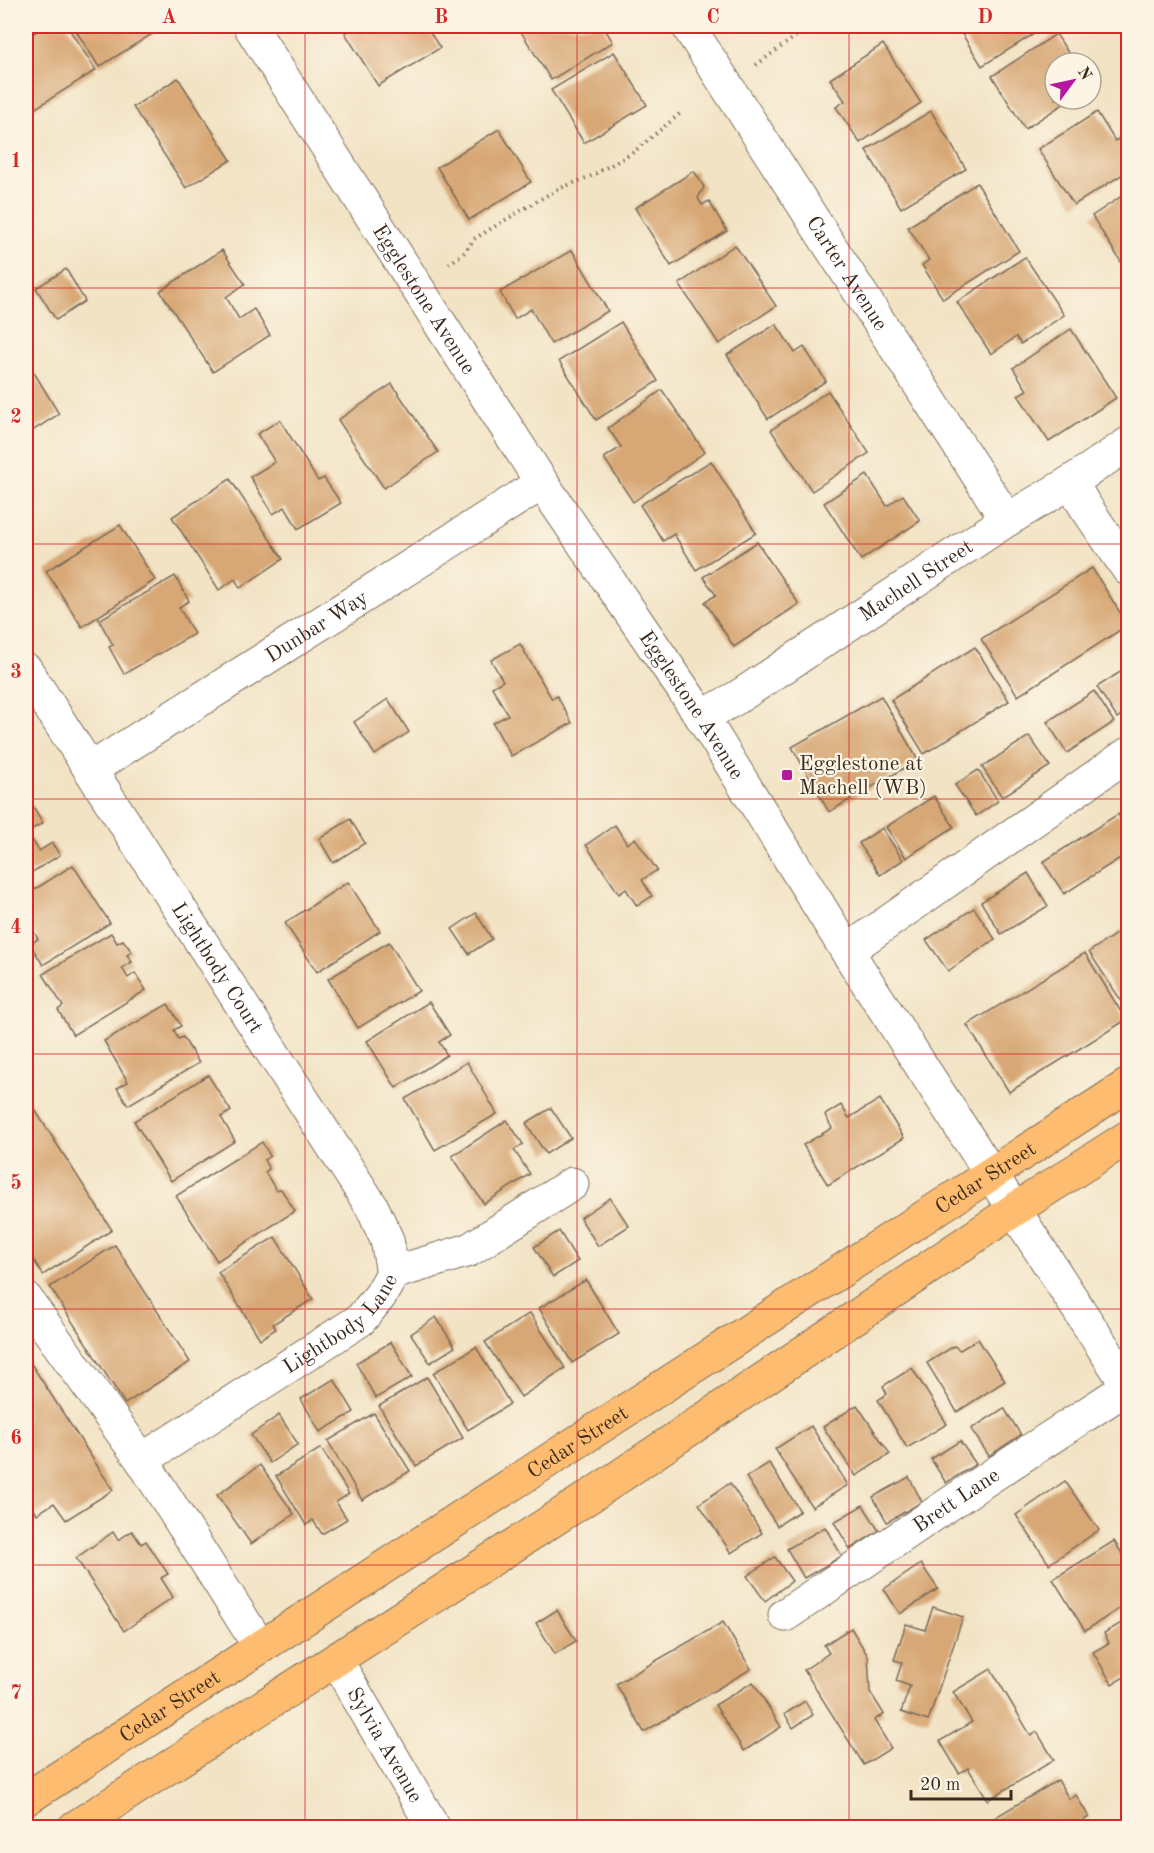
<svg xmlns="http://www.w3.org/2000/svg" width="1154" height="1853" font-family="'Old Standard TT',serif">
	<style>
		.building { fill: #d7a774 }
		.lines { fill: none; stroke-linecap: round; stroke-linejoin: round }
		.minor-casing { stroke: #7b6b58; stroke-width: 35 }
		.major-casing { stroke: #7b6b58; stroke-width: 35 }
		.path { stroke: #7b6b58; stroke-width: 4; stroke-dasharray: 1.5 4.5; stroke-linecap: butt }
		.minor { stroke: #fff; stroke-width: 33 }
		.major { stroke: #fdbc70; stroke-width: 33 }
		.grid { fill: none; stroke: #d62828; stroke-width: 1.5; stroke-opacity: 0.55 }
		.poi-dot { fill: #b5179e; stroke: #fcf5e5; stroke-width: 2 }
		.labels { text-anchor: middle; stroke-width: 4.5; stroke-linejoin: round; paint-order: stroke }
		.street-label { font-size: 21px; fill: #3b2a1e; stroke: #fcf5e5 }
		.poi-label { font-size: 21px; fill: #3b2a1e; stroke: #fcf5e5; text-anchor: start }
		.neatline { fill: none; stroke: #d62828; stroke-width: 2 }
		.grid-label { font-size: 20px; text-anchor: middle; font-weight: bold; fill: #d62828 }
	</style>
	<rect width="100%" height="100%" fill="#fcf5e5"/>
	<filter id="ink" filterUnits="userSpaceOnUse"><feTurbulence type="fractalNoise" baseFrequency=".0167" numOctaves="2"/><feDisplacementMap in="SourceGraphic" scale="12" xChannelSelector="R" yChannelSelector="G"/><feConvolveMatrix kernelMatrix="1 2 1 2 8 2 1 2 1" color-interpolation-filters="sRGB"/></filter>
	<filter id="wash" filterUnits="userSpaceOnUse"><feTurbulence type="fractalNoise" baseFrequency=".008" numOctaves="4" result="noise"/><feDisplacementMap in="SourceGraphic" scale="24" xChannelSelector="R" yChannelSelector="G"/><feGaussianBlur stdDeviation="1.35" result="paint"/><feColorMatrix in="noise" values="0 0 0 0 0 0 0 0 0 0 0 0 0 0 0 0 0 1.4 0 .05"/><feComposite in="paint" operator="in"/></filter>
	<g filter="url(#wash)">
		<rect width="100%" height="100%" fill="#f2e3c5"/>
		<g id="blocks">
			<g class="building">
				<path d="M45 26H67L96 70 28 113 26 109V38Z"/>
				<path d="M73 26H165L99 67Z"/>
				<path d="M357 26H426L440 48 378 86 345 33Z"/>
				<path d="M521 26H603L613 42 551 80 518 27Z"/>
				<path d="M957 26H1047L982 66Z"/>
				<path d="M1056 34 1075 63H1055V99H1071L1025 129 992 76Z"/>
				<path d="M883 44 921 103 860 143 836 107 845 101 830 79Z"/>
				<path d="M614 52 647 105 584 143 551 90Z"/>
				<path d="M178 78 231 160 186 188 133 107Z"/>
				<path d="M931 111 966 169 901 208 866 150Z"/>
				<path d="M1097 112 1115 141 1123 136 1128 144V171L1074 205 1038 149Z"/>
				<path d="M499 129 531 182 469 220 437 167Z"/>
				<path d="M694 171 704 187 698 198 702 205 709 201 727 231 671 266 635 208Z"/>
				<path d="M977 183 1019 251 943 299 922 265 929 260 908 227Z"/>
				<path d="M1128 192V273L1092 216Z"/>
				<path d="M735 245 776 306 719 344 679 284Z"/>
				<path d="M222 250 245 284 226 297 239 319 254 309 270 335 213 372 160 291Z"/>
				<path d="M572 250 608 311 551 344 531 309 515 319 500 292Z"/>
				<path d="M1025 257 1064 315 1021 344 1016 337 991 354 957 302Z"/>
				<path d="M66 269 85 301 56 320 36 288Z"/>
				<path d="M621 322 658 381 596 420 559 361Z"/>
				<path d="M776 324 795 353 804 347 826 381 768 419 727 355Z"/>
				<path d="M1071 329 1116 398 1049 442 1018 395 1027 390 1013 368Z"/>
				<path d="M26 359 59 414 26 435Z"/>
				<path d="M392 384 438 452 384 488 338 420Z"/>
				<path d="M662 390 705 452 633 502 604 458 621 447 608 428Z"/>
				<path d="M828 391 869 453 812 491 771 430Z"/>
				<path d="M280 420 318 481 324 478 341 503 298 529 285 507 273 514 250 477 275 462 257 434Z"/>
				<path d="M711 461 756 533 696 570 674 534 663 541 640 505Z"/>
				<path d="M867 475 887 506 903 495 920 521 861 560 824 503Z"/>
				<path d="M230 479 283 559 240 588 235 579 219 590 172 517Z"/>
				<path d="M120 525 155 580 82 627 46 571Z"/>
				<path d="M757 542 799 604 734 647 705 602 716 595 703 577Z"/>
				<path d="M1092 568 1128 625 1018 696 981 639Z"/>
				<path d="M175 576 189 601 179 607 194 634 124 674 109 647 113 645 99 620Z"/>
				<path d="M520 644 552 699 557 696 572 723 511 756 493 723 508 715 492 687 503 681 491 660Z"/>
				<path d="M975 647 1009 701 924 754 891 700Z"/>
				<path d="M1128 667V710L1117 718 1097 687Z"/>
				<path d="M1094 691 1114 722 1067 753 1047 722Z"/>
				<path d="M881 696 918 760 829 812 792 747Z"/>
				<path d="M388 699 409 732 375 755 354 722Z"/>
				<path d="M1029 736 1050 766 1002 797 982 767Z"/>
				<path d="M978 770 998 801 976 816 955 785Z"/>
				<path d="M934 796 954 827 906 858 886 827Z"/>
				<path d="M29 800 43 823 27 832 39 851 52 843 60 855 26 876V802Z"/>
				<path d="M1118 814 1128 831V853L1064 894 1043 862Z"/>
				<path d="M350 819 365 843 333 863 319 839Z"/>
				<path d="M615 825 627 844 635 838 657 870 642 880 652 896 637 906 626 889 619 894 586 845Z"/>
				<path d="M882 828 903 860 880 875 859 843Z"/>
				<path d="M73 865 110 923 43 965 30 944 38 939 26 918V895Z"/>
				<path d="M1028 873 1048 906 1001 934 981 902Z"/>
				<path d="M348 882 380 931 317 972 285 923Z"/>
				<path d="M974 908 995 939 948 971 926 940Z"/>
				<path d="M476 913 492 939 469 954 452 929Z"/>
				<path d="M1128 926V1011L1089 952Z"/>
				<path d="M111 933 117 943 123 940 132 952 127 955 132 962 122 968 128 978 135 973 146 990 73 1035 58 1010 63 1006 43 974Z"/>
				<path d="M389 942 419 991 358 1028 328 979Z"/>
				<path d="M1085 953 1126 1020 1009 1092 967 1025Z"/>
				<path d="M429 1002 450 1035 439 1042 447 1055 396 1088 367 1041Z"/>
				<path d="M168 1004 181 1026 174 1030 178 1039 183 1037 199 1063 128 1105 117 1088 128 1082 104 1041Z"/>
				<path d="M467 1062 497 1114 435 1150 405 1099Z"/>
				<path d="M208 1075 231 1111 221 1117 235 1141 171 1181 134 1121Z"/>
				<path d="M26 1096 112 1230 43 1275 26 1248Z"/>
				<path d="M880 1099 904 1138 828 1185 803 1145 832 1128 825 1115 841 1105 849 1118Z"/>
				<path d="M551 1108 571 1138 546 1154 526 1123Z"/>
				<path d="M507 1120 523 1144 514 1150 530 1174 484 1204 452 1156Z"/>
				<path d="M262 1142 270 1156 264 1160 269 1169 265 1172 276 1190 281 1189 295 1211 217 1261 176 1196Z"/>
				<path d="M610 1198 629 1226 598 1246 580 1218Z"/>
				<path d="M559 1231 578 1261 553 1277 534 1247Z"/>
				<path d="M275 1237 313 1299 273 1324 276 1329 260 1339 218 1272Z"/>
				<path d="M115 1245 190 1362 125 1404 50 1287Z"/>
				<path d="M586 1280 619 1334 572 1363 539 1308Z"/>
				<path d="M530 1313 565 1368 521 1397 485 1342Z"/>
				<path d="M436 1317 455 1347 430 1363 411 1334Z"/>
				<path d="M978 1339 1005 1381 957 1412 927 1363 954 1346 960 1350Z"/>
				<path d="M391 1342 412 1377 376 1398 356 1363Z"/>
				<path d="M476 1347 510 1404 468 1430 433 1373Z"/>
				<path d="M26 1356 113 1490 66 1520 54 1503 37 1514 26 1497Z"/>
				<path d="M912 1368 947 1424 907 1448 878 1400 887 1394 883 1386Z"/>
				<path d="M427 1377 463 1438 416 1466 379 1406Z"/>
				<path d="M334 1379 354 1412 320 1432 301 1399Z"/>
				<path d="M857 1405 890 1454 856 1476 823 1427Z"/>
				<path d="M1004 1408 1021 1435 989 1456 971 1429Z"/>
				<path d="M374 1413 410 1471 362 1500 328 1441Z"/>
				<path d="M279 1415 298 1444 270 1463 251 1435Z"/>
				<path d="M811 1426 848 1485 812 1507 775 1449Z"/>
				<path d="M960 1441 976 1464 946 1483 931 1459Z"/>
				<path d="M321 1448 349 1494 336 1502 347 1519 322 1534 313 1520 306 1525 276 1476Z"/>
				<path d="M769 1463 800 1511 777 1526 746 1477Z"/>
				<path d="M260 1465 294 1514 251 1544 217 1495Z"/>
				<path d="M909 1477 922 1502 887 1522 873 1497Z"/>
				<path d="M1065 1481 1099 1530 1049 1564 1016 1515Z"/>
				<path d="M730 1483 762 1533 731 1553 699 1504Z"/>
				<path d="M863 1505 879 1531 850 1549 834 1522Z"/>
				<path d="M825 1527 842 1556 804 1578 787 1549Z"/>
				<path d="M132 1531 141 1544 146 1541 168 1574 161 1578 173 1597 124 1631 76 1558 113 1532 118 1540Z"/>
				<path d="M1114 1541 1128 1563V1603L1085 1631 1053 1579Z"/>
				<path d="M775 1557 792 1581 765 1601 747 1576Z"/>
				<path d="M921 1564 938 1589 900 1614 884 1589Z"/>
				<path d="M933 1607 963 1617 928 1721 901 1712 910 1686 896 1681 902 1662 894 1660 906 1624 925 1630Z"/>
				<path d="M557 1610 576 1641 555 1654 536 1623Z"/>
				<path d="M1128 1619V1675L1112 1684 1093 1652 1109 1643 1104 1633Z"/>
				<path d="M723 1622 751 1669 644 1732 616 1684Z"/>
				<path d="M851 1628 868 1656 870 1692 884 1714 874 1720 891 1748 864 1765 804 1670 829 1653 824 1645Z"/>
				<path d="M991 1669 1031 1736 1037 1732 1054 1760 988 1800 968 1768 959 1773 940 1741 972 1722 953 1692Z"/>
				<path d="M753 1682 781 1727 744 1751 715 1705Z"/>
				<path d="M805 1701 813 1715 793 1728 785 1714Z"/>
				<path d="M1058 1780 1069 1799 1076 1795 1089 1817 1071 1828H1000L994 1818Z"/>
			</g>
		</g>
	</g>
	<g filter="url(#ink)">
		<use href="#blocks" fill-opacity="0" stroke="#7b6b58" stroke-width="1.5"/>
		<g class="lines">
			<defs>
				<g id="minor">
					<path id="s1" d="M250 26 542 483 702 717 847 951 1128 1386"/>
					<path id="s2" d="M688 26 1007 520"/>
					<path d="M1071 482 1085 506 1128 569"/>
					<path id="s3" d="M26 670 372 1207 387 1240 393 1273"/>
					<path id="s4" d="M702 717 738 697 1007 520 1071 482 1128 444"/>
					<path id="s5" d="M91 769 542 483"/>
					<path d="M847 951 1128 754"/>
					<path d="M26 1299 142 1460 260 1647"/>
					<path id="s6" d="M142 1460 360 1320 380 1296 393 1273 469 1250 572 1184"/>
					<path id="s7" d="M785 1615 973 1488 1128 1387"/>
					<path id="s8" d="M336 1660 434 1828"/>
				</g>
				<g id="major">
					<path id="s9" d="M26 1799 1128 1085"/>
					<path d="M74 1828 595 1493 1014 1210 1128 1137"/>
				</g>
			</defs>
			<use href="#minor" class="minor-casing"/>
			<use href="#major" class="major-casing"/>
			<g class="path">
				<path d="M756 65 810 26"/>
				<path d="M449 264 465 252 474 239 507 219 556 190 591 176 631 154 682 112"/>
			</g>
			<use href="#minor" class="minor"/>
			<use href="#major" class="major"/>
		</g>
	</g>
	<path class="grid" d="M305 26V1828M577 26V1828M849 26V1828M26 288H1128M26 544H1128M26 799H1128M26 1054H1128M26 1309H1128M26 1565H1128"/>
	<rect class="poi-dot" x="781" y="769" width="12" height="12" rx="3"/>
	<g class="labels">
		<g class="street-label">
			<text dy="7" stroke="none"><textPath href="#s2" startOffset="294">Carter Avenue</textPath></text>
			<text dy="7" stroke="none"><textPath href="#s1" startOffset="324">Egglestone Avenue</textPath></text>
			<text dy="7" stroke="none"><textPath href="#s4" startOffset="254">Machell Street</textPath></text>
			<text dy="7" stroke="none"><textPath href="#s5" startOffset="267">Dunbar Way</textPath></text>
			<text dy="7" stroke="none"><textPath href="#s1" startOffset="810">Egglestone Avenue</textPath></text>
			<text dy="7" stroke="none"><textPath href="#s3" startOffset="354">Lightbody Court</textPath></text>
			<text dy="7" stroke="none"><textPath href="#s9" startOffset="1143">Cedar Street</textPath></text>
			<text dy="7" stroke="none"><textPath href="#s6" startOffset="242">Lightbody Lane</textPath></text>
			<text dy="7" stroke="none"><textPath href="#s9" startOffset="657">Cedar Street</textPath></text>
			<text dy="7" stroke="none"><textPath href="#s7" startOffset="206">Brett Lane</textPath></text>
			<text dy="7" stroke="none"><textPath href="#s9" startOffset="171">Cedar Street</textPath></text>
			<text dy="7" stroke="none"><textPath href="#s8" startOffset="98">Sylvia Avenue</textPath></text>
		</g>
		<g class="poi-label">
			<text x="799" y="770">Egglestone at<tspan x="799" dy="24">Machell (WB)</tspan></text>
		</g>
	</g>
	<rect width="1154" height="1853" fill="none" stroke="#fcf5e5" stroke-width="66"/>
	<g transform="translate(1073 81) rotate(57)"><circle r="28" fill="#fcf5e5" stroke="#afa495" stroke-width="1.5"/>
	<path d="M0-4.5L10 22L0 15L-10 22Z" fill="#b5179e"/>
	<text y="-9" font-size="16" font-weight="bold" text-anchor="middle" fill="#3b2a1e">N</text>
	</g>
	<path d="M911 1790v9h100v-9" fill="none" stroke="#3b2a1e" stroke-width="3"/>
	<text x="920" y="1790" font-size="18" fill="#3b2a1e" stroke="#fcf5e5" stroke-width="4.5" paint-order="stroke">20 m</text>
	<rect x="33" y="33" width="1088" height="1787" class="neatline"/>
	<g class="grid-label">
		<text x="169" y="23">A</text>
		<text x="441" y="23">B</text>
		<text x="713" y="23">C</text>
		<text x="985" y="23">D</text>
		<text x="16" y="167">1</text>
		<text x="16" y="423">2</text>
		<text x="16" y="678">3</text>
		<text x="16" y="933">4</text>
		<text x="16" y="1189">5</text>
		<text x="16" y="1444">6</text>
		<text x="16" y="1699">7</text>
	</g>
</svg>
